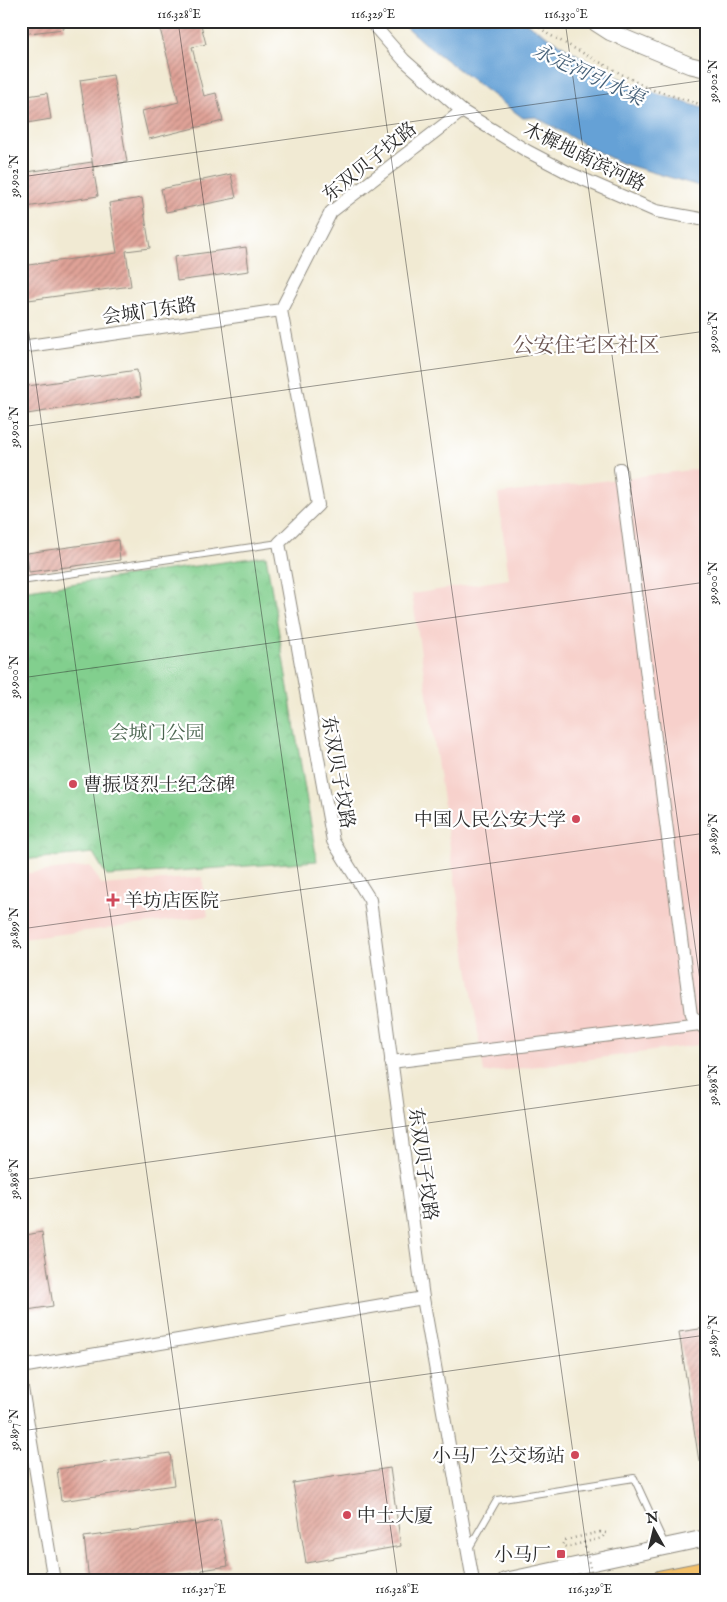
<svg xmlns="http://www.w3.org/2000/svg" width="727" height="1602" font-family="'IM FELL English','Noto Serif SC',serif">
	<style>
		.built { fill: #f7d0cb }
		.park { fill: url(#park-crowns); stroke: #567d5c }
		.water { fill: #65a1d6; stroke: #486680 }
		.building { fill: url(#building-hatch) }
		.lines { fill: none; stroke-linecap: round; stroke-linejoin: round }
		.service-casing { stroke: #8e8a7f; stroke-width: 8 }
		.minor-casing { stroke: #8e8a7f; stroke-width: 14 }
		.tertiary-casing { stroke: #8e8a7f; stroke-width: 18 }
		.trunk-casing { stroke: #8e8a7f; stroke-width: 23 }
		.path { stroke: #8e8a7f; stroke-width: 2.5; stroke-dasharray: 1 4; stroke-linecap: butt }
		.service { stroke: #fff; stroke-width: 6 }
		.minor { stroke: #fff; stroke-width: 12 }
		.tertiary { stroke: #fff; stroke-width: 16 }
		.trunk { stroke: #f4c16a; stroke-width: 21 }
		.path-bridge { stroke: #8e8a7f; stroke-width: 2.5; stroke-dasharray: 1 4; stroke-linecap: butt }
		.ticks { fill: none; stroke: #2b2b2b; stroke-width: 1; stroke-opacity: 0.45 }
		.poi-dot { fill: #d1495b; stroke: #fff; stroke-width: 2 }
		.labels { text-anchor: middle; stroke-width: 4.5; stroke-linejoin: round; paint-order: stroke }
		.street-label { font-size: 19px; fill: #2b2b2b; stroke: #fff }
		.park-label { font-size: 19px; fill: #49644e; stroke: #fff }
		.poi-label { font-size: 19px; fill: #2b2b2b; stroke: #fff; text-anchor: start }
		.water-label { font-size: 20px; font-style: italic; fill: #456078; stroke: #fff }
		.quarter-label { font-size: 21px; fill: #6a5551; stroke: #fff }
		.neatline { fill: none; stroke: #2b2b2b; stroke-width: 2 }
		.ticks-label { font-size: 12px; text-anchor: middle; fill: #2b2b2b }
	</style>
	<defs>
		<pattern id="park-crowns" width="20" height="18" patternUnits="userSpaceOnUse" patternTransform="scale(1.25)"><rect width="20" height="18" fill="#82cf8e"/><path d="M2 6a3 3 0 1 1 6 0M12 15a3 3 0 1 1 6 0" fill="none" stroke="#70b27b"/></pattern>
		<pattern id="building-hatch" width="6" height="6" patternUnits="userSpaceOnUse" patternTransform="scale(1.25)"><rect width="6" height="6" fill="#e0a398"/><path d="M-1 1l2-2M0 6l6-6M5 7l2-2" fill="none" stroke="#b6857c"/></pattern>
	</defs>
	<rect width="100%" height="100%" fill="#fff"/>
	<filter id="ink" filterUnits="userSpaceOnUse"><feTurbulence type="fractalNoise" baseFrequency=".02" numOctaves="2"/><feDisplacementMap in="SourceGraphic" scale="10" xChannelSelector="R" yChannelSelector="G"/><feConvolveMatrix kernelMatrix="1 2 1 2 8 2 1 2 1" color-interpolation-filters="sRGB"/></filter>
	<filter id="wash" filterUnits="userSpaceOnUse"><feTurbulence type="fractalNoise" baseFrequency=".0096" numOctaves="4" result="noise"/><feDisplacementMap in="SourceGraphic" scale="20" xChannelSelector="R" yChannelSelector="G"/><feGaussianBlur stdDeviation="1.12" result="paint"/><feColorMatrix in="noise" values="0 0 0 0 0 0 0 0 0 0 0 0 0 0 0 0 0 1.4 0 .05"/><feComposite in="paint" operator="in"/></filter>
	<g filter="url(#wash)">
		<rect width="100%" height="100%" fill="#f1ead3"/>
		<g class="built">
			<path d="M706 468V1044L484 1073 412 594 509 579 498 494Z"/>
			<path d="M90 866 102 885 202 877 208 916 21 939V874Z"/>
		</g>
		<path class="park" d="M266 556 317 861 107 876 93 853 21 860V591Z"/>
		<path class="water" d="M399 21H523L592 64 625 81 645 90 706 109V188L621 163 590 148 536 117 523 118 425 44Z"/>
		<g id="blocks">
			<g class="building">
				<path d="M21 21H63L64 29 21 34Z"/>
				<path d="M158 21H200L206 44 192 47 204 96 216 93 223 121 149 139 142 111 179 102Z"/>
				<path d="M113 75 127 162 93 167 80 80Z"/>
				<path d="M47 93 51 119 21 124V97Z"/>
				<path d="M92 162 98 196 26 207 21 173Z"/>
				<path d="M231 174 236 198 166 212 161 189Z"/>
				<path d="M142 198 150 248 126 251 131 286 21 301V266L117 253 109 203Z"/>
				<path d="M246 247 249 271 177 281 174 257Z"/>
				<path d="M137 370 141 396 21 415V387Z"/>
				<path d="M118 540 120 560 29 572 27 553Z"/>
				<path d="M42 1232 53 1306 21 1311V1236Z"/>
				<path d="M706 1328V1461H699L679 1332Z"/>
				<path d="M170 1453 174 1485 61 1501 57 1469Z"/>
				<path d="M390 1468 401 1546 306 1563 293 1483Z"/>
				<path d="M220 1520 228 1566 202 1570V1572L135 1581H89L84 1537 195 1522V1525Z"/>
			</g>
		</g>
	</g>
	<g filter="url(#ink)">
		<use href="#blocks" fill-opacity="0" stroke="#8e8a7f" stroke-width="1"/>
		<g class="lines">
			<defs>
				<g id="service">
					<path d="M21 581 279 543"/>
					<path d="M468 1550 497 1500 634 1478 665 1545"/>
				</g>
				<g id="minor">
					<path d="M370 21 404 60 462 111 527 151 569 173 656 211 706 220"/>
					<path d="M462 111 331 212 281 310 318 505 279 543 333 841 370 900 423 1298 473 1581"/>
					<path d="M21 347 281 310"/>
					<path d="M620 469 691 1015 706 1030"/>
					<path d="M391 1062 700 1024"/>
					<path d="M21 1367 423 1298"/>
					<path d="M21 1382 54 1581"/>
				</g>
				<g id="tertiary">
					<path d="M593 21 610 32 689 65 706 69"/>
					<path d="M505 1581 706 1538"/>
				</g>
				<path id="trunk" d="M661 1581 706 1572"/>
			</defs>
			<use href="#service" class="service-casing"/>
			<use href="#minor" class="minor-casing"/>
			<use href="#tertiary" class="tertiary-casing"/>
			<use href="#trunk" class="trunk-casing"/>
			<g class="path">
				<path d="M532 21 548 34 647 88 706 106"/>
				<path d="M600 1532 606 1533 602 1538 566 1547 562 1545 565 1540Z"/>
			</g>
			<use href="#service" class="service"/>
			<use href="#minor" class="minor"/>
			<use href="#tertiary" class="tertiary"/>
			<use href="#trunk" class="trunk"/>
			<path class="path-bridge" d="M584 1542 593 1581"/>
		</g>
	</g>
	<path class="ticks" d="M178 21 398 1581M372 21 591 1581M565 21 706 1023M21 177 706 80M21 277 204 1581M21 427 706 331M21 678 706 582M21 929 706 833M21 1180 706 1084M21 1431 706 1335"/>
	<g class="poi-dot">
		<circle cx="73" cy="784" r="5"/>
		<circle cx="576" cy="819" r="5"/>
		<path d="M110.5 892.5h5v5h5v5h-5v5h-5v-5h-5v-5h5z"/>
		<circle cx="575" cy="1455" r="5"/>
		<circle cx="347" cy="1515" r="5"/>
		<rect x="556" y="1549" width="10" height="10" rx="2.5"/>
	</g>
	<g class="labels">
		<g class="street-label">
			<text transform="translate(585 156) rotate(26)" y="7">木樨地南滨河路</text>
			<text transform="translate(369 161) rotate(-39)" y="7">东双贝子坟路</text>
			<text transform="translate(149 310) rotate(-8)" y="7">会城门东路</text>
			<text transform="translate(339 772) rotate(80)" y="7">东双贝子坟路</text>
			<text transform="translate(424 1164) rotate(82)" y="7">东双贝子坟路</text>
		</g>
		<g class="park-label">
			<text x="157" y="739">会城门公园</text>
		</g>
		<g class="poi-label">
			<text x="83" y="791">曹振贤烈士纪念碑</text>
			<text x="566" y="826" text-anchor="end">中国人民公安大学</text>
			<text x="124" y="907">羊坊店医院</text>
			<text x="565" y="1462" text-anchor="end">小马厂公交场站</text>
			<text x="357" y="1522">中土大厦</text>
			<text x="551" y="1561" text-anchor="end">小马厂</text>
		</g>
		<g class="water-label">
			<text transform="translate(589 74) rotate(25)" y="7">永定河引水渠</text>
		</g>
		<g class="quarter-label">
			<text x="586" y="352">公安住宅区社区</text>
		</g>
	</g>
	<rect width="727" height="1602" fill="none" stroke="#fff" stroke-width="55"/>
	<g transform="translate(654 1530) rotate(352)" stroke="#ffffff" stroke-width="4" paint-order="stroke">
	<path d="M0-4L9 19L0 12L-9 19Z" fill="#2b2b2b"/>
	<text y="-8" font-size="14" font-weight="bold" text-anchor="middle" fill="#2b2b2b">N</text>
	</g>
	<rect x="28" y="28" width="672" height="1546" class="neatline"/>
	<g class="ticks-label">
		<text x="179" y="18">116.328°E</text>
		<text x="373" y="18">116.329°E</text>
		<text x="566" y="18">116.330°E</text>
		<text transform="translate(713 81) rotate(-90)" y="4">39.902°N</text>
		<text transform="translate(14 176) rotate(-90)" y="4">39.902°N</text>
		<text transform="translate(713 332) rotate(-90)" y="4">39.901°N</text>
		<text transform="translate(14 427) rotate(-90)" y="4">39.901°N</text>
		<text transform="translate(713 583) rotate(-90)" y="4">39.900°N</text>
		<text transform="translate(14 677) rotate(-90)" y="4">39.900°N</text>
		<text transform="translate(713 834) rotate(-90)" y="4">39.899°N</text>
		<text transform="translate(14 928) rotate(-90)" y="4">39.899°N</text>
		<text transform="translate(713 1085) rotate(-90)" y="4">39.898°N</text>
		<text transform="translate(14 1179) rotate(-90)" y="4">39.898°N</text>
		<text transform="translate(713 1336) rotate(-90)" y="4">39.897°N</text>
		<text transform="translate(14 1430) rotate(-90)" y="4">39.897°N</text>
		<text x="204" y="1593">116.327°E</text>
		<text x="397" y="1593">116.328°E</text>
		<text x="590" y="1593">116.329°E</text>
	</g>
</svg>
